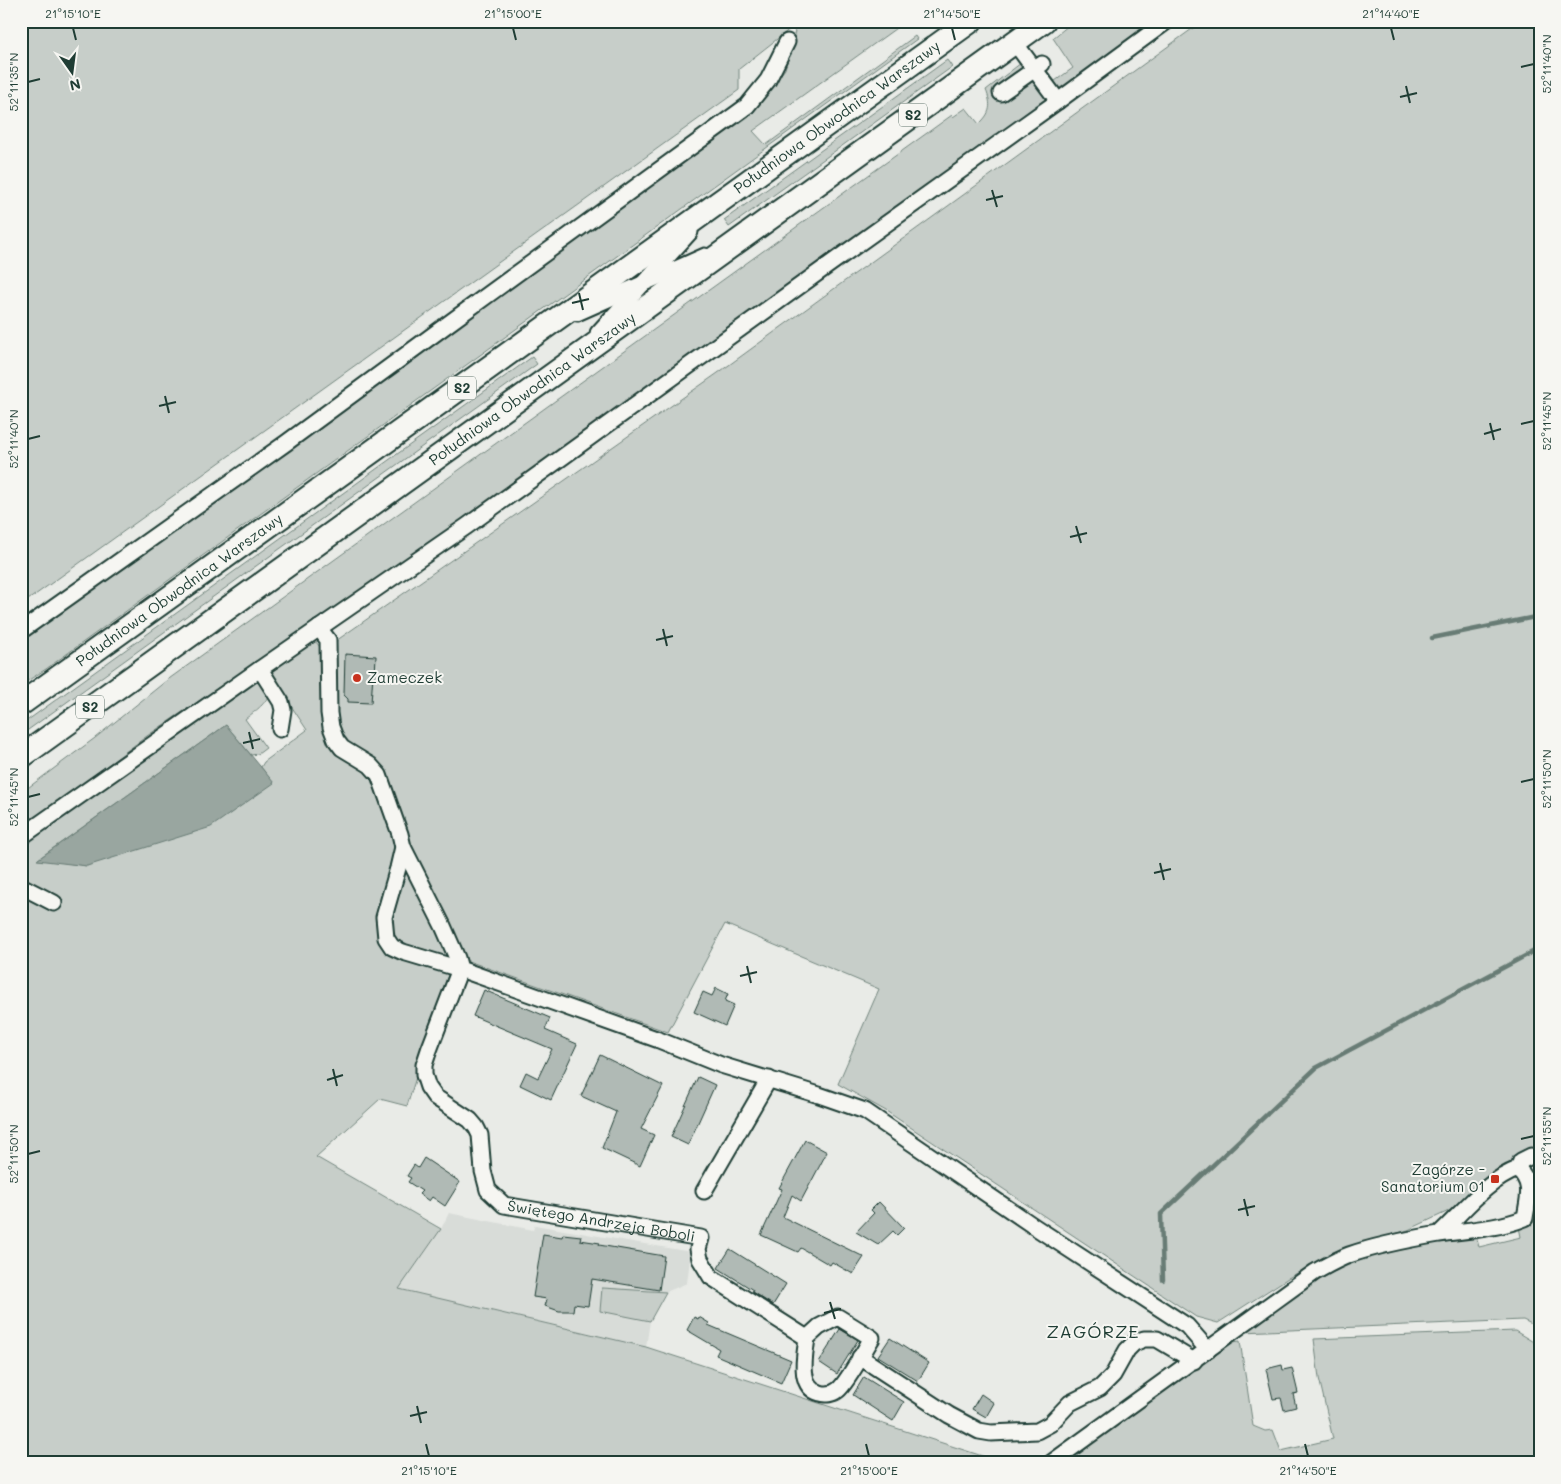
<svg xmlns="http://www.w3.org/2000/svg" width="1561" height="1484" font-family="Mali,sans-serif">
	<style>
		.built { fill: #d8dcd8 }
		.green { fill: #c7cec9; stroke: #73867e }
		.water { fill: #99a6a0; stroke: #687c75 }
		.lines { fill: none; stroke-linecap: round; stroke-linejoin: round }
		.stream { stroke: #687c75; stroke-width: 4.5 }
		.building { fill: #b0bab5; stroke: #1f3d34 }
		.minor-casing { stroke: #1f3d34; stroke-width: 19 }
		.highway-casing { stroke: #1f3d34; stroke-width: 26 }
		.minor { stroke: #f6f6f2; stroke-width: 15 }
		.highway { stroke: #f6f6f2; stroke-width: 22 }
		.ticks { fill: none; stroke: #1f3d34; stroke-width: 2 }
		.poi-dot { fill: #c8321e; stroke: #f6f6f2; stroke-width: 2 }
		.labels { text-anchor: middle; stroke-width: 4; stroke-linejoin: round; paint-order: stroke }
		.shield { fill: #f6f6f2; stroke: #60746d; stroke-width: 1 }
		.shield-label { font-size: 14px; font-weight: bold; fill: #1f3d34 }
		.street-label { font-size: 15px; fill: #1f3d34; stroke: #f6f6f2 }
		.poi-label { font-size: 15px; fill: #1f3d34; stroke: #f6f6f2; text-anchor: start }
		.quarter-label { font-size: 18px; letter-spacing: 1px; fill: #1f3d34; stroke: #f6f6f2 }
		.neatline { fill: none; stroke: #1f3d34; stroke-width: 2 }
		.ticks-label { font-size: 12px; text-anchor: middle; fill: #1f3d34 }
	</style>
	<rect width="100%" height="100%" fill="#e9ebe7"/>
	<filter id="ink" filterUnits="userSpaceOnUse"><feTurbulence type="fractalNoise" baseFrequency=".02" numOctaves="2"/><feDisplacementMap in="SourceGraphic" scale="10" xChannelSelector="R" yChannelSelector="G"/><feConvolveMatrix kernelMatrix="1 2 1 2 8 2 1 2 1" color-interpolation-filters="sRGB"/></filter>
	<g filter="url(#ink)">
		<path class="built" d="M449 1213 533 1230 535 1225 691 1252 687 1283 666 1292 650 1321 646 1347 398 1289 441 1229Z"/>
		<g class="green">
			<path d="M21 21H906L753 131 766 145 915 36 917 39 46 669 21 685V639L115 575 733 127 752 111 785 69 795 31 791 28 739 69V90L21 605Z"/>
			<path d="M1074 21H1156L1060 91 1055 90 1044 78 1045 68 1055 81 1073 68 1053 38Z"/>
			<path d="M1203 21H1540V1130L1537 1151 1516 1157 1453 1209 1408 1230 1341 1250 1288 1278 1218 1323 1196 1317 886 1111 838 1084 879 989 725 924 668 1032 454 956 407 1106 380 1099 316 1157 441 1229 399 1289 646 1347 1004 1463H21V846L243 684 253 681C286 690 258 709 245 719L266 748 258 754 251 755 226 725 38 859 87 866 273 783 261 767 264 762 307 730 272 677 271 667 313 639 323 650 718 373Z"/>
			<path d="M947 60 952 67 729 227 724 220Z"/>
			<path d="M1021 63 1022 67 1018 76 1036 83 1046 93 1044 103 401 564 147 736 21 829V793L95 738 166 681 952 115 953 117 966 108 979 124C991 113 992 105 986 90Z"/>
			<path d="M532 357 537 364 21 735V725Z"/>
			<path d="M1540 1220V1328L1523 1320 1243 1332C1277 1309 1325 1271 1364 1258 1400 1247 1438 1241 1476 1236L1479 1247 1521 1237 1519 1227Z"/>
			<path d="M602 1288H603L666 1292 650 1321 600 1311Z"/>
			<path d="M1515 1331 1540 1346V1463H1065L1233 1342 1240 1341 1253 1426 1265 1431 1273 1430 1281 1451 1333 1439 1319 1378 1314 1339Z"/>
		</g>
		<path class="water" d="M226 725 274 783 211 827 87 866 37 860Z"/>
		<g class="lines">
			<g class="stream">
				<path d="M1432 638 1540 616"/>
				<path d="M1163 1280 1161 1214 1316 1068 1540 948"/>
			</g>
		</g>
		<g class="building">
			<path d="M345 654 376 656 375 674H373L371 703 348 702V699L344 695Z"/>
			<path d="M716 988 728 994 725 1001 734 1005 725 1026 694 1012 703 992 712 996Z"/>
			<path d="M484 990 550 1018 545 1030 577 1044 551 1100 520 1085 526 1072 538 1078 552 1049 473 1016Z"/>
			<path d="M600 1055 663 1086 641 1129 654 1135 640 1166 602 1148 616 1112 581 1096Z"/>
			<path d="M698 1077 715 1085 688 1145 671 1137Z"/>
			<path d="M805 1140 827 1152 801 1201 792 1195 783 1217 864 1257 853 1274 832 1262 830 1265 801 1248 798 1252 761 1235 782 1189 779 1188Z"/>
			<path d="M424 1158 460 1182 445 1206 432 1197 429 1201 419 1194 422 1191 408 1182 411 1178 407 1176 414 1165 418 1168Z"/>
			<path d="M879 1202 904 1228 897 1235 893 1231 878 1245 856 1232 874 1213 871 1210Z"/>
			<path d="M543 1234 562 1237 563 1234 581 1236 580 1240 600 1243 599 1245 664 1256 659 1290 592 1279 588 1306 574 1304 573 1311H559L545 1306 547 1299 533 1297Z"/>
			<path d="M730 1249 786 1284 773 1305 752 1292 753 1290 718 1268Z"/>
			<path d="M694 1317 698 1319 699 1317 709 1323 708 1325 791 1360 781 1383 716 1355 719 1349 687 1330Z"/>
			<path d="M840 1329 858 1340 837 1374 819 1362Z"/>
			<path d="M890 1338 929 1363 918 1381 878 1356Z"/>
			<path d="M1282 1365 1283 1370 1292 1368 1298 1393 1293 1394 1296 1407 1284 1410 1281 1398 1273 1399 1266 1369Z"/>
			<path d="M864 1377 904 1402 893 1421 853 1395Z"/>
			<path d="M981 1394 994 1403 986 1417 972 1409Z"/>
		</g>
		<g class="lines">
			<defs>
				<g id="minor">
					<path d="M1021 51 1058 101"/>
					<path d="M1001 93 1042 64"/>
					<path d="M577 313 705 256"/>
					<path d="M598 333 690 232"/>
					<path id="s1" d="M319 628 328 640 329 713 331 727 336 740 342 748 370 765 379 775 400 834 403 847 398 868 384 917 386 938 392 947 403 952 460 969 429 1050 424 1065V1075L428 1087 435 1097 470 1120 476 1127 480 1135 483 1171 488 1190 504 1205 701 1238 698 1249 700 1259 711 1277 807 1338"/>
					<path d="M21 631 286 443 452 321 747 106 768 80 787 42"/>
					<path d="M260 669 281 702 283 710 280 729"/>
					<path d="M21 837 260 669 467 526 830 264 1058 101 1167 21"/>
					<path d="M403 847 443 926 457 958 460 969 659 1040 721 1065 819 1095 865 1111 1035 1227 1187 1326 1208 1350"/>
					<path d="M21 886 54 903"/>
					<path d="M1518 1169 1521 1161 1531 1156"/>
					<path d="M704 1191 769 1079"/>
					<path d="M838 1317 872 1338C865 1349 847 1383 838 1390 833 1394 826 1395 820 1393 797 1387 805 1355 807 1338L819 1327Z"/>
					<path d="M860 1357 949 1415 979 1431 991 1433 1037 1431 1050 1424 1070 1403 1100 1388 1113 1375 1127 1350 1134 1343 1144 1339H1157L1194 1361"/>
					<path d="M1051 1463 1315 1272C1326 1266 1338 1259 1349 1255 1377 1245 1410 1239 1439 1234 1468 1230 1498 1229 1525 1218 1528 1198 1534 1184 1518 1169 1487 1180 1463 1212 1439 1234"/>
				</g>
				<g id="highway">
					<path id="s2" d="M21 704 971 21"/>
					<path id="s3" d="M21 757 1044 21"/>
				</g>
			</defs>
			<use href="#minor" class="minor-casing"/>
			<use href="#highway" class="highway-casing"/>
			<use href="#minor" class="minor"/>
			<use href="#highway" class="highway"/>
		</g>
	</g>
	<path class="ticks" d="M73 28 76 40M513 28 516 40M952 28 955 40M1391 28 1394 40M1521 67 1534 64M28 82 40 79M1406 86 1410 103M1400 97 1417 93M992 190 997 207M986 200 1003 196M579 293 583 310M572 303 589 299M165 396 169 413M159 406 176 402M1490 423 1494 440M1521 424 1534 421M1484 434 1501 429M28 439 40 436M1076 526 1081 543M1070 537 1087 533M663 629 667 646M656 640 673 636M249 732 253 749M243 743 260 739M1521 782 1534 779M28 797 40 794M1160 863 1164 880M1154 873 1171 869M747 966 751 983M740 976 757 972M333 1069 337 1086M327 1080 343 1075M1521 1139 1534 1136M28 1154 40 1151M1244 1199 1248 1216M1238 1210 1255 1206M830 1302 835 1319M824 1313 841 1309M417 1406 421 1423M410 1416 427 1412M426 1444 429 1456M866 1444 869 1456M1305 1444 1308 1456"/>
	<g class="poi-dot">
		<circle cx="357" cy="678" r="5"/>
		<rect x="1490" y="1174" width="10" height="10" rx="2.5"/>
	</g>
	<g class="labels">
		<g class="shield">
			<rect x="899" y="103.5" width="28" height="23" rx="4"/>
			<rect x="448" y="376.5" width="28" height="23" rx="4"/>
			<rect x="76" y="695.5" width="28" height="23" rx="4"/>
		</g>
		<g class="shield-label">
			<text x="913" y="120">S2</text>
			<text x="462" y="393">S2</text>
			<text x="90" y="712">S2</text>
		</g>
		<g class="street-label">
			<text dy="5" stroke="none"><textPath href="#s2" startOffset="1005">Południowa Obwodnica Warszawy</textPath></text>
			<text dy="5" stroke="none"><textPath href="#s3" startOffset="630">Południowa Obwodnica Warszawy</textPath></text>
			<text dy="5" stroke="none"><textPath href="#s2" startOffset="195">Południowa Obwodnica Warszawy</textPath></text>
			<text dy="5" stroke="none"><textPath href="#s1" startOffset="798">Świętego Andrzeja Boboli</textPath></text>
		</g>
		<g class="poi-label">
			<text x="367" y="683">Zameczek</text>
			<text x="1485" y="1175" text-anchor="end">Zagórze -<tspan x="1485" dy="17">Sanatorium 01</tspan></text>
		</g>
		<g class="quarter-label">
			<text x="1093" y="1338">ZAGÓRZE</text>
		</g>
	</g>
	<rect width="1561" height="1484" fill="none" stroke="#f6f6f2" stroke-width="55"/>
	<g transform="translate(72 72) rotate(166)" stroke="#f6f6f2" stroke-width="4" paint-order="stroke">
	<path d="M0-4L9 19L0 12L-9 19Z" fill="#1f3d34"/>
	<text y="-8" font-size="14" font-weight="bold" text-anchor="middle" fill="#1f3d34">N</text>
	</g>
	<rect x="28" y="28" width="1506" height="1428" class="neatline"/>
	<g class="ticks-label">
		<text x="73" y="18">21°15'10"E</text>
		<text x="513" y="18">21°15'00"E</text>
		<text x="952" y="18">21°14'50"E</text>
		<text x="1391" y="18">21°14'40"E</text>
		<text transform="translate(1547 64) rotate(-90)" y="4">52°11'40"N</text>
		<text transform="translate(14 82) rotate(-90)" y="4">52°11'35"N</text>
		<text transform="translate(1547 421) rotate(-90)" y="4">52°11'45"N</text>
		<text transform="translate(14 439) rotate(-90)" y="4">52°11'40"N</text>
		<text transform="translate(1547 779) rotate(-90)" y="4">52°11'50"N</text>
		<text transform="translate(14 797) rotate(-90)" y="4">52°11'45"N</text>
		<text transform="translate(1547 1136) rotate(-90)" y="4">52°11'55"N</text>
		<text transform="translate(14 1154) rotate(-90)" y="4">52°11'50"N</text>
		<text x="429" y="1475">21°15'10"E</text>
		<text x="869" y="1475">21°15'00"E</text>
		<text x="1308" y="1475">21°14'50"E</text>
	</g>
</svg>
